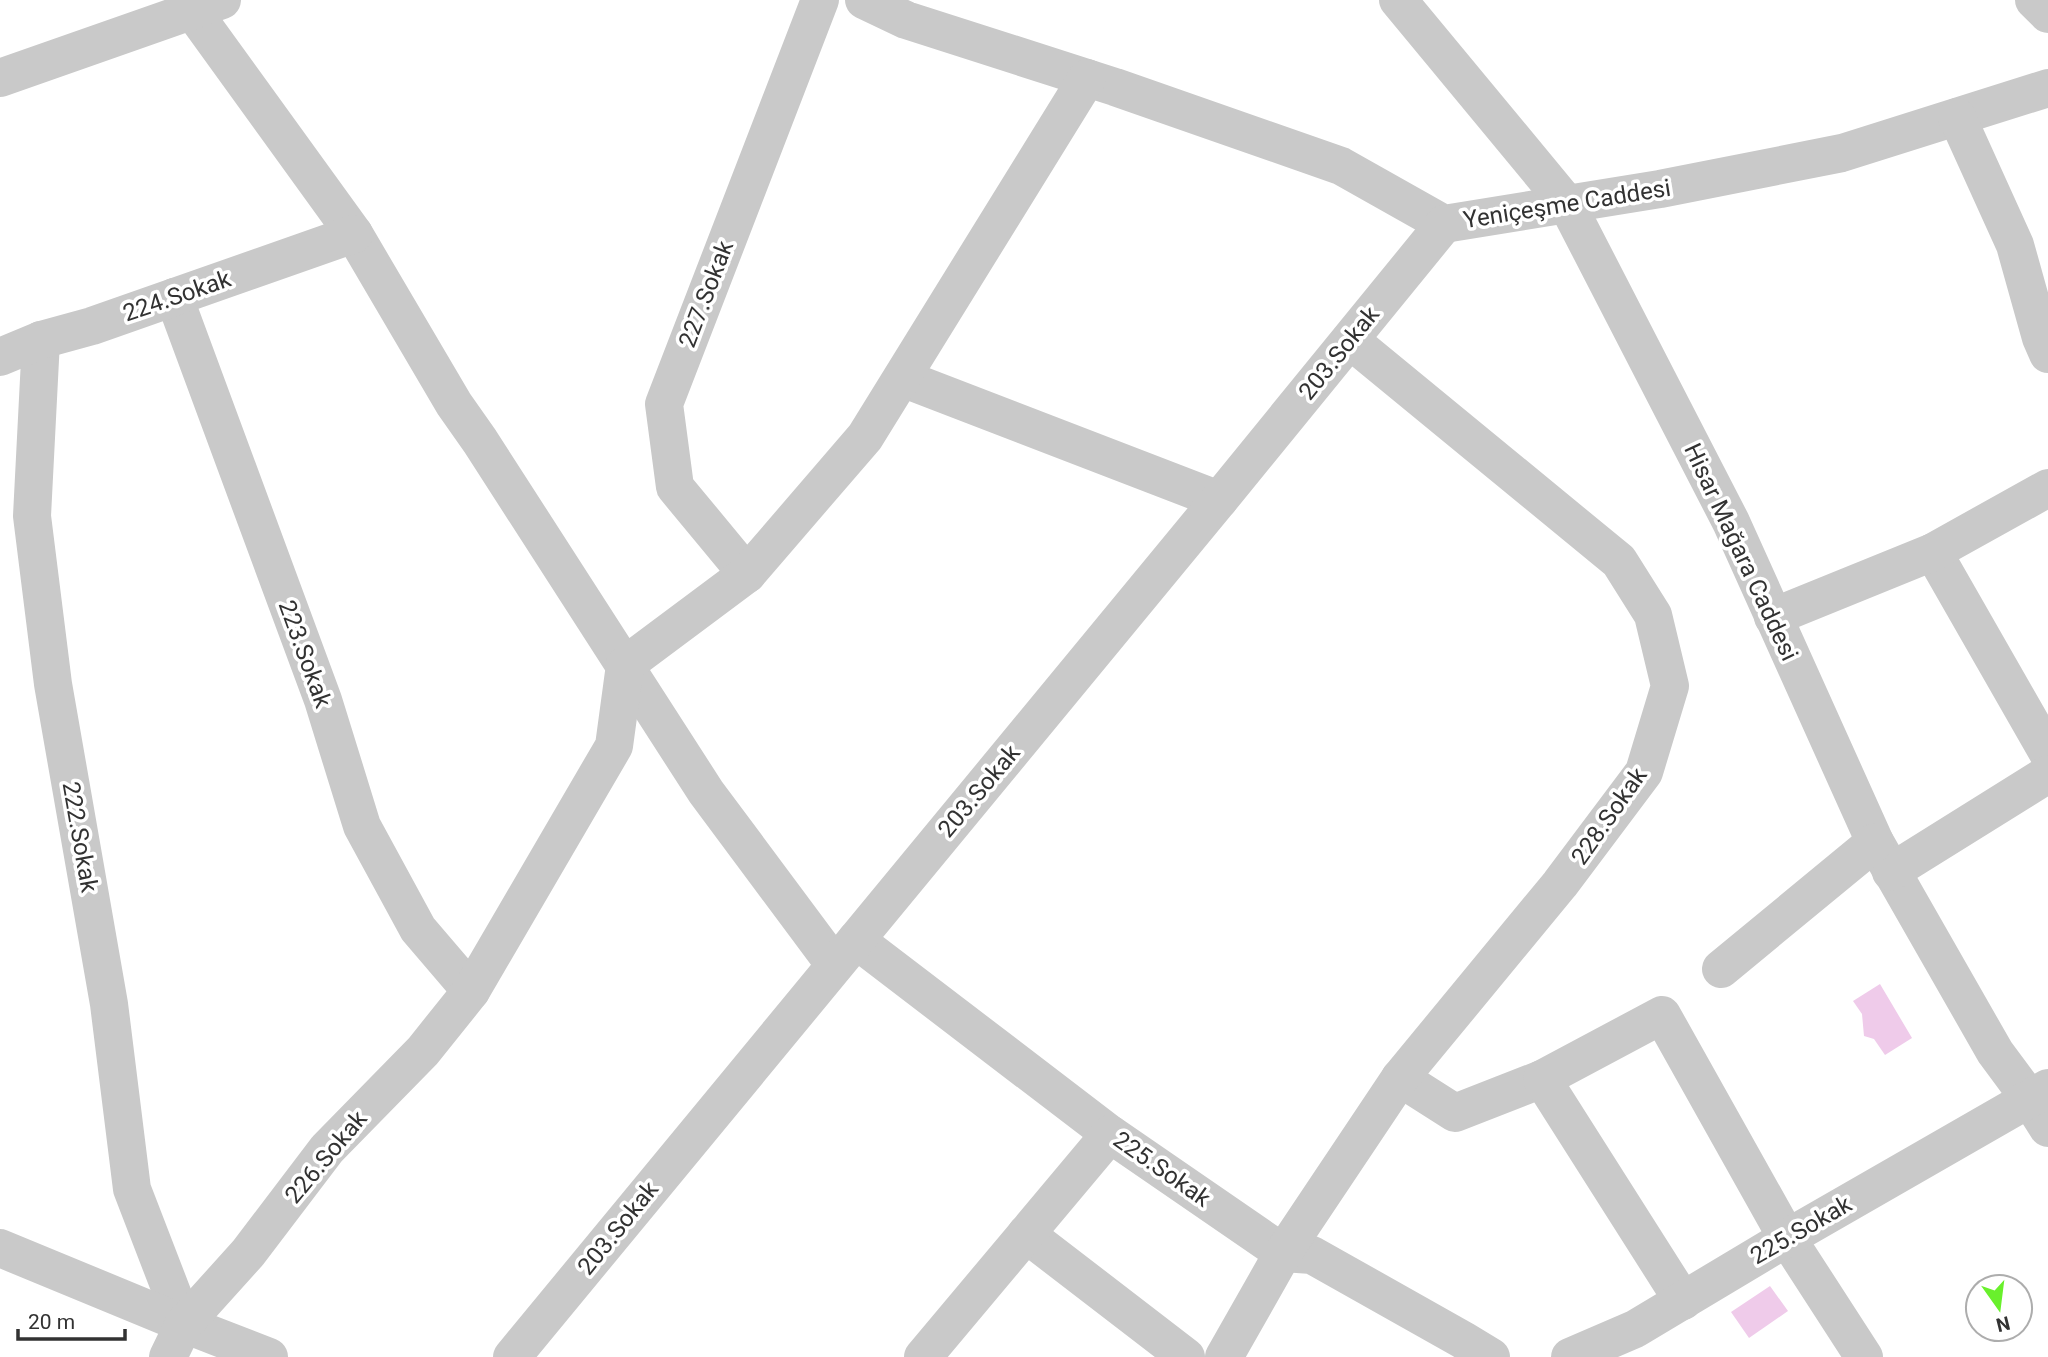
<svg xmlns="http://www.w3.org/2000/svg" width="2048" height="1357" font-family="Roboto,sans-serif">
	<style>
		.water { fill: #efcbea }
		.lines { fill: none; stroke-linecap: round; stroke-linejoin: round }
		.street { stroke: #c9c9c9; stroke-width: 38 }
		.labels { text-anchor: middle; stroke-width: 7; stroke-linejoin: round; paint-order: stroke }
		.street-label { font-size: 24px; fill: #323232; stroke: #fff }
	</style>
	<rect width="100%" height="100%" fill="#fff"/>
	<g class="water">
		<path d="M1880 984 1912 1038 1885 1055 1874 1039 1864 1036 1862 1014 1853 1001Z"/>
		<path d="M1770 1286 1788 1311 1749 1338 1731 1312Z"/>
	</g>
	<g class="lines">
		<g class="street">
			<path d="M864 0 906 20 1115 87 1341 166 1444 224 1660 189 1842 153 2048 88"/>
			<path d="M1398 0 1567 204 1731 522 1875 842 1995 1052 2029 1098 2048 1128"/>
			<path d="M2034 0 2048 14"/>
			<path d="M192 10 354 234 454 404 480 441 706 792 834 964"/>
			<path d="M0 78 222 0"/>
			<path d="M1957 117 2015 245 2041 338 2048 354"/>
			<path d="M174 297 323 700 362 826 418 929 471 991"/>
			<path d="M41 340 32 516 53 684 109 1004 132 1189 184 1324"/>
			<path d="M0 357 41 340 92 326 354 234"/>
			<path d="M902 378 1219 500"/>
			<path d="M1933 552 2048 753"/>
			<path d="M747 574 675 487 664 404 820 0"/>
			<path d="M1773 617 1933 552 2048 488"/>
			<path d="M1891 872 2048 774"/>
			<path d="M856 940 1110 1134 1283 1253 1312 1255 1463 1340 1491 1357"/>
			<path d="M1721 969 1875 842"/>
			<path d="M1400 1078 1455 1113 1542 1079"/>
			<path d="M1026 1234 1186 1357"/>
			<path d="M0 1248 184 1324 269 1357"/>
			<path d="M1683 1301 1542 1079 1662 1015 1787 1238 1864 1357"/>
			<path d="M168 1357 184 1324 248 1253 327 1149 423 1051 471 991 614 746 625 665 747 574 865 437 1087 78"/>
			<path d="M512 1357 1219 500 1444 224"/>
			<path d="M923 1357 1110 1134"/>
			<path d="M1224 1357 1283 1253 1400 1078 1560 884 1644 772 1670 686 1653 615 1619 561 1350 340"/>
			<path d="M1570 1357 1635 1329 1787 1238 2048 1088"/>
		</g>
	</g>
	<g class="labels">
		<g class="street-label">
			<text transform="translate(1567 204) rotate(-9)" y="8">Yeniçeşme Caddesi</text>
			<text transform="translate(706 294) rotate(-69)" y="8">227.Sokak</text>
			<text transform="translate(177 296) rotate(-19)" y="8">224.Sokak</text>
			<text transform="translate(1339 353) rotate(-51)" y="8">203.Sokak</text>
			<text transform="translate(1741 552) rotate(65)" y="8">Hisar Mağara Caddesi</text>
			<text transform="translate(305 654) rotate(70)" y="8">223.Sokak</text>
			<text transform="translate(979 791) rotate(-50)" y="8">203.Sokak</text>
			<text transform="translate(1609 816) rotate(-55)" y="8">228.Sokak</text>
			<text transform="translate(80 837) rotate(80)" y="8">222.Sokak</text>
			<text transform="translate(326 1157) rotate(-50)" y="8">226.Sokak</text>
			<text transform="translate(1162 1169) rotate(35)" y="8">225.Sokak</text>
			<text transform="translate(618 1228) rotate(-51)" y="8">203.Sokak</text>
			<text transform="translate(1801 1230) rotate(-30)" y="8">225.Sokak</text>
		</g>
	</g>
	<g transform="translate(1999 1308) rotate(166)"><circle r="33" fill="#ffffff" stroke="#adadad" stroke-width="2"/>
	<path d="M0-5L12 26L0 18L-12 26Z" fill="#69f02c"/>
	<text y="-10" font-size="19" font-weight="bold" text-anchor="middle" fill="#323232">N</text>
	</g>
	<path d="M18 1329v10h107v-10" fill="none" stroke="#323232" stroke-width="3.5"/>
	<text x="28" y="1329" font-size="21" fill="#323232" stroke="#ffffff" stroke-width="5" paint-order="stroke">20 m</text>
</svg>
